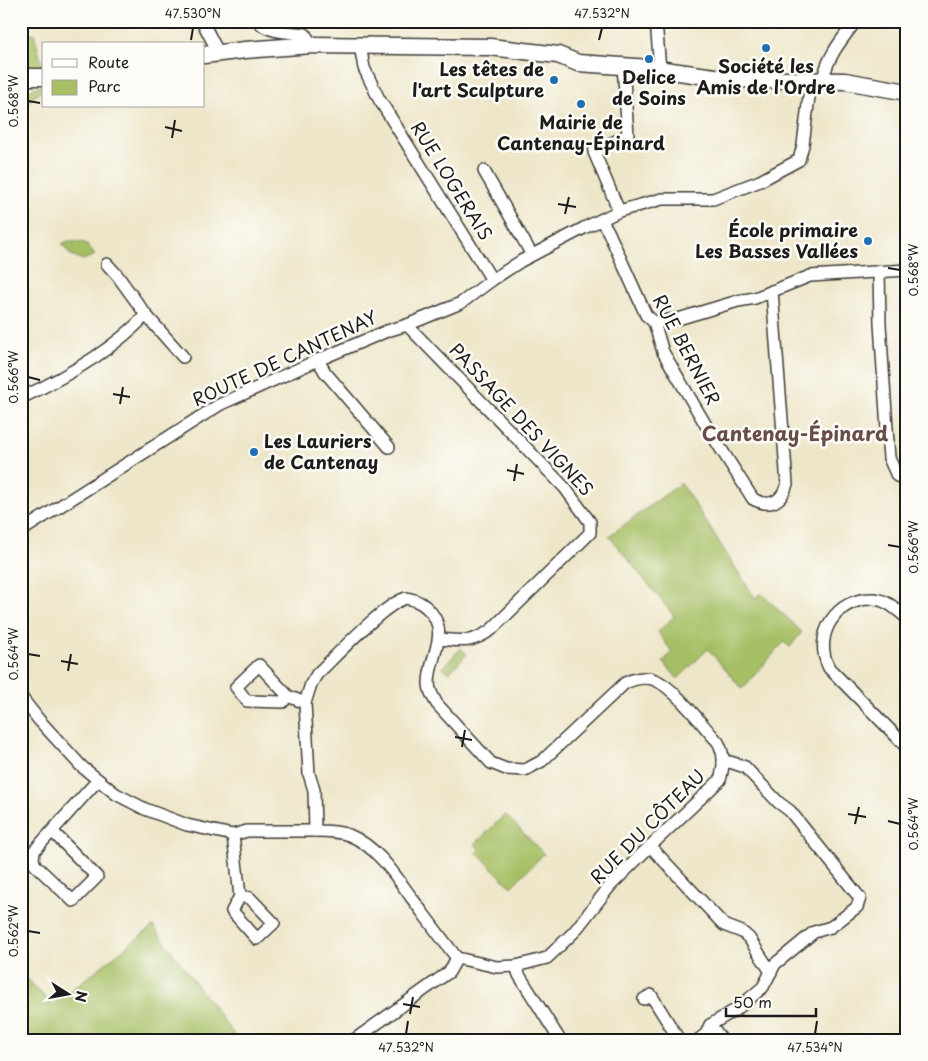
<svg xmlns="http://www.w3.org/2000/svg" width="928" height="1061" font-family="'Playpen Sans',sans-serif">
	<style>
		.green { fill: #a6bf65; stroke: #616e40 }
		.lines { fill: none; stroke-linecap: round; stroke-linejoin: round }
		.minor-casing { stroke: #3c3a36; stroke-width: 14 }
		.secondary-casing { stroke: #3c3a36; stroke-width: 19 }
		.minor { stroke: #fff; stroke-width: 11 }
		.secondary { stroke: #fff; stroke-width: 16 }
		.ticks { fill: none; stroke: #1c1c1c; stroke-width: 2 }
		.poi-dot { fill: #1f6fb2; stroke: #fdfcf7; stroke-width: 2 }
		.labels { text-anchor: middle; stroke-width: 5; stroke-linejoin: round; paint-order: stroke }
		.poi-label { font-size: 18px; font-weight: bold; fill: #1c1c1c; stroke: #fdfcf7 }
		.street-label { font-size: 18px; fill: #1c1c1c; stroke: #fdfcf7 }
		.quarter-label { font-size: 20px; font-weight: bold; fill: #684c4b; stroke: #fdfcf7 }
		.neatline { fill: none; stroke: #1c1c1c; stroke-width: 2 }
		.ticks-label { font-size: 12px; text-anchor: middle; fill: #1c1c1c }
	</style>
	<rect width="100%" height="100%" fill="#fdfcf7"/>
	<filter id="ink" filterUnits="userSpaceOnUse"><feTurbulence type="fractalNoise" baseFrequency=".02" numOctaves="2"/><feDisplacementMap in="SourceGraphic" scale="10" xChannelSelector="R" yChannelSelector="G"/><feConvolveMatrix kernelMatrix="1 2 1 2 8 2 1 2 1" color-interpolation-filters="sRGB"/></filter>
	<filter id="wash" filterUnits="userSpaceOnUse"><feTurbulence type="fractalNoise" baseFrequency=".0096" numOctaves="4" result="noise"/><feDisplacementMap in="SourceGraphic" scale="20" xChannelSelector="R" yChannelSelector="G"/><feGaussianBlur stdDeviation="1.12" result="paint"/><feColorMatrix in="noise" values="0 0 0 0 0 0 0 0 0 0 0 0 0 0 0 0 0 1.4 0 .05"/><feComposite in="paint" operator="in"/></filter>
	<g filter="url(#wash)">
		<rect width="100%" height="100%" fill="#eee6c9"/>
		<g class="green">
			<path d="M34 33 43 68H32L21 64V36Z"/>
			<path d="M44 84V89L21 108C21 93 31 88 44 84Z"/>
			<path d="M68 241 85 243 95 255 83 260 71 255 62 244Z"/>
			<path d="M681 483 755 598 761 593 802 632 790 647 784 642 742 689 708 649 678 679 663 662 672 652 658 632 674 616 609 536Z"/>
			<path d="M461 648 467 654 449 673 443 667Z"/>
			<path d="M505 814 544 854 511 887 476 852 479 849 475 844Z"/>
			<path d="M153 926 238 1040H21V972L52 1005Z"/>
		</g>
	</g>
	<g filter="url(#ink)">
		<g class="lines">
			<defs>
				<g id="minor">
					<path d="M202 21 218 52"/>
					<path d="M258 21C267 33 291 32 305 34L312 45"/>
					<path d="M656 21 660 69"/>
					<path d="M360 45 364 68 379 99 492 280"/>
					<path d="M823 80C827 57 842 39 856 21"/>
					<path d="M484 171 532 255"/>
					<path d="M619 211 594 152 628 135 623 66"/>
					<path d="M601 220 608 231 646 315 654 322 663 352 707 427 753 499C770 508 782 502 787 484L772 291"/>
					<path d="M879 272 880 324 889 458 897 476 907 480"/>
					<path d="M146 315 183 357"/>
					<path d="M654 322 678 319 738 301 755 298 810 276 907 270"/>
					<path d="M407 325 565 488 590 522V533L491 630C470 644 463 641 439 639"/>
					<path d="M318 360 325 372 389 447"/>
					<path d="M21 398C66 377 112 351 146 315L117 275 107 264"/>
					<path d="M21 531 219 405 318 360 387 331 407 325 461 303 492 280 521 261 584 228 619 211 662 199H713L760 181 799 160 803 145 811 80"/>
					<path d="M406 598C426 601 442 619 438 640 436 654 429 668 429 683 429 691 433 697 437 704L491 763 506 769 525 770 542 761 625 683C634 679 645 676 655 680 674 687 703 726 718 742 725 755 724 766 720 780L644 852 610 886 574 932 547 958 516 966 497 967 457 958C441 938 426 917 411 897 394 873 376 846 349 835 338 831 326 831 315 831L314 790 309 774 305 703 311 684 317 674C336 656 384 604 406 598Z"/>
					<path d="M907 618C897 610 887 600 874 599 836 597 812 636 829 668L897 737 907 748"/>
					<path d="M288 696 283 702 247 701 236 687 259 665 288 696 305 703"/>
					<path d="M21 697 39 720 81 766 116 794 145 809 187 825 233 835 247 831H315"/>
					<path d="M52 831 97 877 73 901 35 865 33 859 34 851 98 780"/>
					<path d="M233 835 240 896 232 911 257 939 274 923 250 898 240 896"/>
					<path d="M650 846 724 925 742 932 749 938 771 972"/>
					<path d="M516 966 519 975 560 1040"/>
					<path d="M644 999 651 995 679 1040"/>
					<path d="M710 1025 722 1040"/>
					<path d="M354 1040 449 972 457 958"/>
					<path d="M698 1040 706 1034 710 1025 737 1009 763 987 775 964 814 932 831 927 857 907 860 898 790 811 778 802 745 767 730 762 723 763"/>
				</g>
				<g id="secondary">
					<path d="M204 55 245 50 312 45 490 47 558 55 578 63 650 68 729 79 845 81 907 92"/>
					<path d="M21 77H44"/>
				</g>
			</defs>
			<use href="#minor" class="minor-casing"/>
			<use href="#secondary" class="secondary-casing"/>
			<use href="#minor" class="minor"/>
			<use href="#secondary" class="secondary"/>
		</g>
	</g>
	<path class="ticks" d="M191 40 193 28M599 40 602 28M28 101 40 103M165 127 182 131M172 138 175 120M558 204 576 207M565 214 569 197M888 268 900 270M28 377 40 380M113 394 130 397M120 404 123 387M507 470 524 474M514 481 517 464M888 545 900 547M28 654 40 656M61 661 78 664M68 671 71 654M455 737 472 740M462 747 465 730M848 814 866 817M888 821 900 824M855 824 859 807M28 931 40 933M403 1004 420 1007M410 1014 413 997M406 1034 408 1021M815 1034 817 1021"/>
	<g class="poi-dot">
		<circle cx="766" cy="48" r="5"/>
		<circle cx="649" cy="59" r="5"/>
		<circle cx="554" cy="80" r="5"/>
		<circle cx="581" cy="104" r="5"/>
		<circle cx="868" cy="241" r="5"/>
		<circle cx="254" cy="452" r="5"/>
	</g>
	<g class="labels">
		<g class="poi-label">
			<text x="766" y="73">Société les<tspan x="766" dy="21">Amis de l'Ordre</tspan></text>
			<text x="544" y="76" text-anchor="end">Les têtes de<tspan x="544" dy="21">l'art Sculpture</tspan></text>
			<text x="649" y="84">Delice<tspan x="649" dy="21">de Soins</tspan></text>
			<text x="581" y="129">Mairie de<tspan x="581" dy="21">Cantenay-Épinard</tspan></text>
			<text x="858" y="237" text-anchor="end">École primaire<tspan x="858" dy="21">Les Basses Vallées</tspan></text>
			<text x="264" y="448" text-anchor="start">Les Lauriers<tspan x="264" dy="21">de Cantenay</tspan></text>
		</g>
		<g class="street-label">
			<text transform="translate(451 181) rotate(58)" y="6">RUE LOGERAIS</text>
			<text transform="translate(686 350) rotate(62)" y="6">RUE BERNIER</text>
			<text transform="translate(285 359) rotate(-25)" y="6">ROUTE DE CANTENAY</text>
			<text transform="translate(521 420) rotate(47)" y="6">PASSAGE DES VIGNES</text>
			<text transform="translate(648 827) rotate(-45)" y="6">RUE DU CÔTEAU</text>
		</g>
		<g class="quarter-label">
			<text x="795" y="441">Cantenay-Épinard</text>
		</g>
	</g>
	<rect width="928" height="1061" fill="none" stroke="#fdfcf7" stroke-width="55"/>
	<rect x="42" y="42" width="162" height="65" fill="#fdfcf7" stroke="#a3a29f"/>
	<rect x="52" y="59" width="25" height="8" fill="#ffffff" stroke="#a3a29f"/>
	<text x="88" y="68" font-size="15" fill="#1c1c1c">Route</text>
	<rect x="52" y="80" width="25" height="15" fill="#a6bf65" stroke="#a3a29f"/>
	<text x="88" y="92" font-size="15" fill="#1c1c1c">Parc</text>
	<g transform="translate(68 994) rotate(101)" stroke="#fdfcf7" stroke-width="4" paint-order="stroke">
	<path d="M0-4L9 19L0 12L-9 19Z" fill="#1c1c1c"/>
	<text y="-8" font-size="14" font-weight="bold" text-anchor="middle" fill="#1c1c1c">N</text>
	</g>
	<path d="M726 1008v8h90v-8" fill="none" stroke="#1c1c1c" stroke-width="2.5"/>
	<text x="733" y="1008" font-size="15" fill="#1c1c1c" stroke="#fdfcf7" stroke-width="4" paint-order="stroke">50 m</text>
	<rect x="28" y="28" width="872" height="1006" class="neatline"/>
	<g class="ticks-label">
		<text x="193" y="18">47.530°N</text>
		<text x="602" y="18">47.532°N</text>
		<text transform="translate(14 101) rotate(-90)" y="4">0.568°W</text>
		<text transform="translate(914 270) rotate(-90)" y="4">0.568°W</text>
		<text transform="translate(14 377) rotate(-90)" y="4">0.566°W</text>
		<text transform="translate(914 547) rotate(-90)" y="4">0.566°W</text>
		<text transform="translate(14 654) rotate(-90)" y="4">0.564°W</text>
		<text transform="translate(914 824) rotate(-90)" y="4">0.564°W</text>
		<text transform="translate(14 931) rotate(-90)" y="4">0.562°W</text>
		<text x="406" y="1052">47.532°N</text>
		<text x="815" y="1052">47.534°N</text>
	</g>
</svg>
